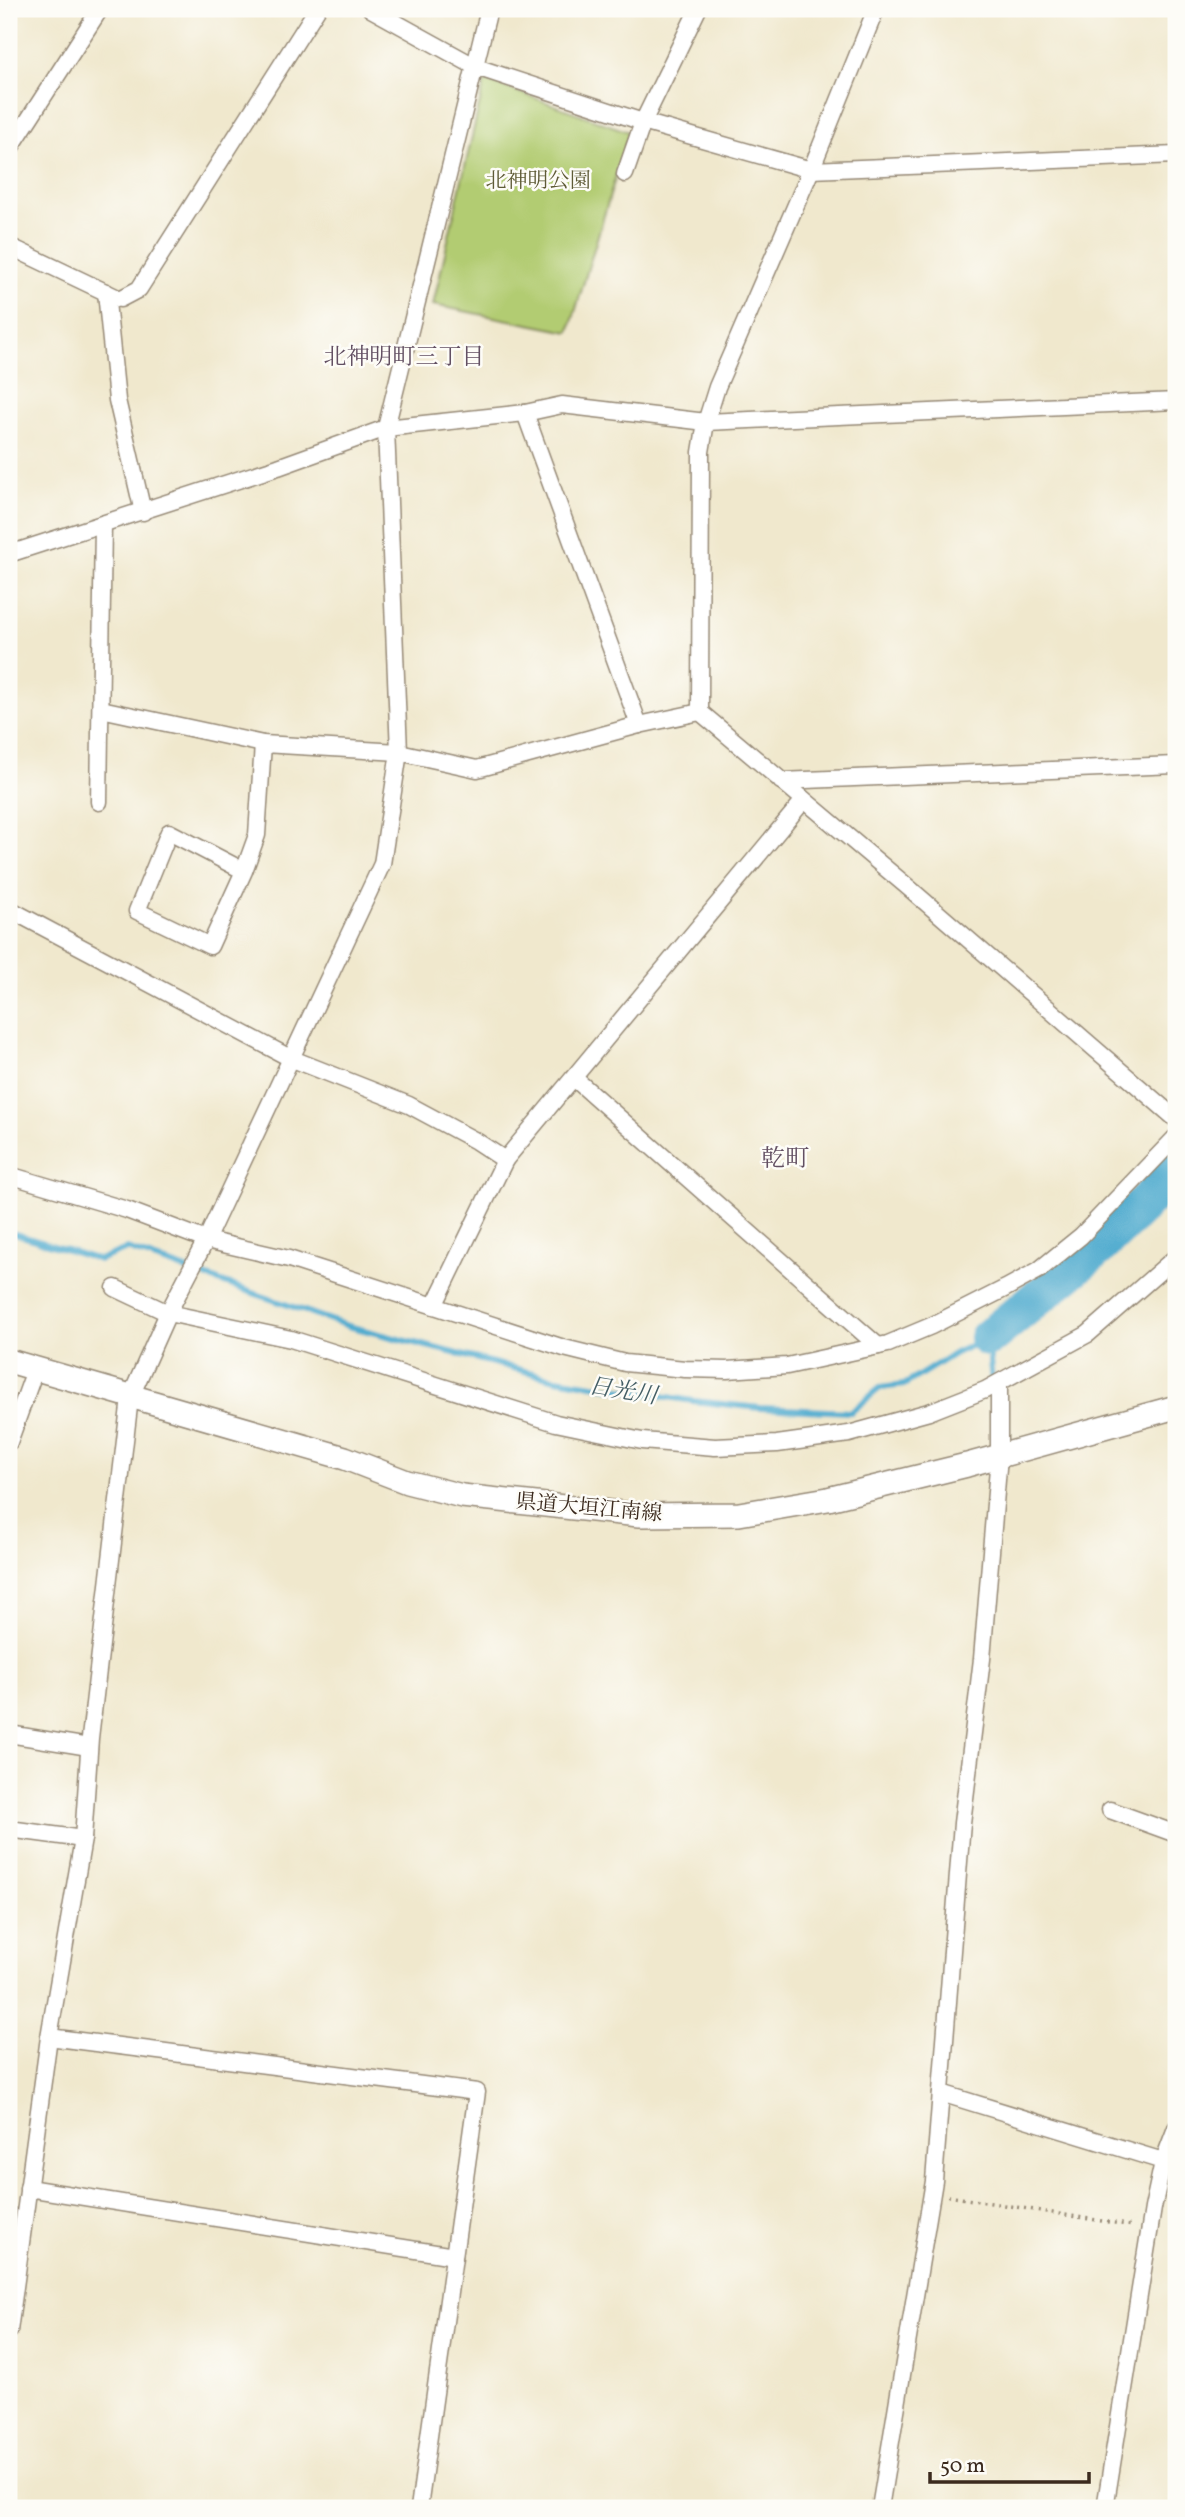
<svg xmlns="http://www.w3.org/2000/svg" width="1185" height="2517" font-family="Vollkorn,'Noto Serif JP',serif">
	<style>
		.green { fill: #b2cc72; stroke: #767b48; stroke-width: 2 }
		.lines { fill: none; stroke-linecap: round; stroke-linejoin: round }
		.stream { stroke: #51accf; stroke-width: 6 }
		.river { stroke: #51accf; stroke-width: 38 }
		.minor-casing { stroke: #968976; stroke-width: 19 }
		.secondary-casing { stroke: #968976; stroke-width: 26 }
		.path { stroke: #968976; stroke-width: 3.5; stroke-dasharray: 2 5; stroke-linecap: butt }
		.minor { stroke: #fff; stroke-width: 16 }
		.secondary { stroke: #fff; stroke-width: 23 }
		.labels { text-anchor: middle; stroke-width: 5; stroke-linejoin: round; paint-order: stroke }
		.park-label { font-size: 21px; fill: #5f5b37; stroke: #fdfcf7 }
		.street-label { font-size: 21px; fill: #3b2a1e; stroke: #fdfcf7 }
		.neighbourhood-label { font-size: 23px; fill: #635063; stroke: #fdfcf7 }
		.water-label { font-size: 23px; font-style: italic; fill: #445e65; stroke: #fdfcf7 }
		.quarter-label { font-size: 24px; fill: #635063; stroke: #fdfcf7 }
	</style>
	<rect width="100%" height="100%" fill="#fdfcf7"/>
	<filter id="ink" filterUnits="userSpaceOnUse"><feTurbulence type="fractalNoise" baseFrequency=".0143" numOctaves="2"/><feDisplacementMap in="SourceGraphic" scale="14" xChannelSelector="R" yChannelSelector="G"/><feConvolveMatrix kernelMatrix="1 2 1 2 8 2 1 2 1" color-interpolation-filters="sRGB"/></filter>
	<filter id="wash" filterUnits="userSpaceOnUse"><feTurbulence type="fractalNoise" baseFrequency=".00686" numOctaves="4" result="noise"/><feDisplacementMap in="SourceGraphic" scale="28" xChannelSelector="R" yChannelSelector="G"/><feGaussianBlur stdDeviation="1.57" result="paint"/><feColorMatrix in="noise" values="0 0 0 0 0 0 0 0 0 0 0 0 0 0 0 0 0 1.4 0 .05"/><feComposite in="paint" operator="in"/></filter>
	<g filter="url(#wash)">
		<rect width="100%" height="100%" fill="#f0e8cd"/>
		<path class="green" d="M485 80 629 132 569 332 433 305Z"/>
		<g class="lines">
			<path class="stream" d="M9 1232 99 1260 127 1249 348 1326 556 1379 693 1401 760 1408 851 1412 880 1388 904 1385 955 1353 988 1338 992 1382"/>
			<path class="river" d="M988 1338 1097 1249 1141 1207 1176 1169"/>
		</g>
	</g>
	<g filter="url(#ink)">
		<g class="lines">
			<defs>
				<g id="minor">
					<path d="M371 9 476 67 643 122 811 170 1176 155"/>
					<path d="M9 150 100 9"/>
					<path d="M625 174 643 122 698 9"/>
					<path d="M9 246 120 299 139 289 317 9"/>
					<path d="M106 292 117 400 143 512"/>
					<path d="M525 413 639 725"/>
					<path d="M9 554 278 467 386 428 525 413 562 405 706 422 1176 401"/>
					<path d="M101 709 263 744 399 752 477 769 639 725 700 712"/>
					<path d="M700 712 701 452 706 422 717 387 811 170 876 9"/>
					<path d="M700 712 909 888 1176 1119"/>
					<path d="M781 781 1176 765"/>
					<path d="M99 802 103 524"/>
					<path d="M244 871 210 946 137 911 169 832 244 871 257 835 263 744"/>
					<path d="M9 909 290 1058 409 1105 476 1141 505 1160 804 800"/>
					<path d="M574 1078 878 1346"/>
					<path d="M9 1175 127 1210 206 1240 289 1259 564 1348 625 1363 685 1369 727 1370 787 1366 888 1344 931 1326 1006 1288 1039 1270 1081 1236 1176 1137"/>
					<path d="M115 1288 168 1313 291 1339 556 1423 642 1441 715 1447 777 1444 849 1434 929 1412 985 1390 1088 1334 1176 1257"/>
					<path d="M434 1306 505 1160"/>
					<path d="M9 1442 35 1370"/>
					<path d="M9 1734 89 1747"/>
					<path d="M1110 1810 1176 1834"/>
					<path d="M9 1829 83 1839"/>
					<path d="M49 2037 477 2092 419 2508"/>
					<path d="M941 2093 1176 2165"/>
					<path d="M28 2188 454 2256"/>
					<path d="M9 2331 49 2037 83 1839 90 1738 130 1398 168 1313 206 1240 382 864 399 752 386 428 489 9"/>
					<path d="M880 2508 934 2181 962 1823 982 1659 999 1456V1383"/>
					<path d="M1105 2508 1153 2208 1163 2162 1176 2128"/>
				</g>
				<path id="secondary" d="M9 1361 345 1458 407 1482 462 1496 639 1515 739 1514 828 1499 967 1465 1176 1407"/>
			</defs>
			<use href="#minor" class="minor-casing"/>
			<use href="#secondary" class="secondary-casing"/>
			<path class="path" d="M948 2196 1133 2226"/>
			<use href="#minor" class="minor"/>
			<use href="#secondary" class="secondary"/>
		</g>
	</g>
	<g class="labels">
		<g class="park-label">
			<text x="538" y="187">北神明公園</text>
		</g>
		<g class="street-label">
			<text transform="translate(589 1507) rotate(5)" y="7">県道大垣江南線</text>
		</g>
		<g class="neighbourhood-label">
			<text x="404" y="364">北神明町三丁目</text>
		</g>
		<g class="water-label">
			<text transform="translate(623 1390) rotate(9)" y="8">日光川</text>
		</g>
		<g class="quarter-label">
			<text x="785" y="1166">乾町</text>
		</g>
	</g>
	<rect width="1185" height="2517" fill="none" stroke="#fdfcf7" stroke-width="35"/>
	<path d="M930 2472v10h159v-10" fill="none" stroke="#3b2a1e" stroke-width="3.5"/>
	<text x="940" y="2472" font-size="21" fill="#3b2a1e" stroke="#fdfcf7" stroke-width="5" paint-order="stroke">50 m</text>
</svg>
